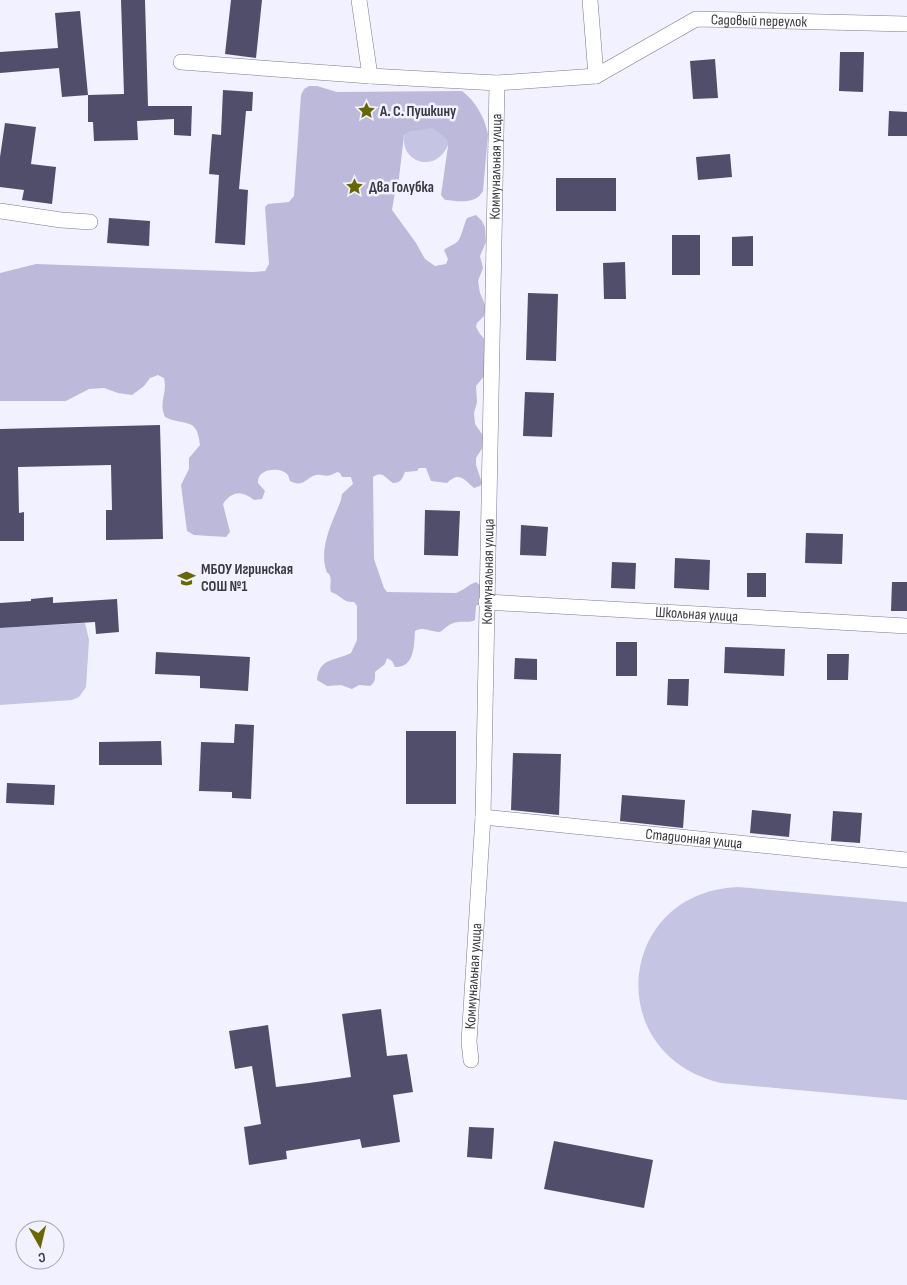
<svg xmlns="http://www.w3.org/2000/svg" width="907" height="1285" font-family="'Sofia Sans Condensed',sans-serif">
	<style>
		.green { fill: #c6c4e3 }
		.forest { fill: #bcb9db }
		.building { fill: #504e6b }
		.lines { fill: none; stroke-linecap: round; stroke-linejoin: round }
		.minor-casing { stroke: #7b7a8e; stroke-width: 16 }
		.minor { stroke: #fff; stroke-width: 15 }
		.labels { text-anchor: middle; stroke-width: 5; stroke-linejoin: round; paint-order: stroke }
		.street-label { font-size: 15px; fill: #3a3942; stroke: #f2f1ff }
		.poi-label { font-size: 15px; font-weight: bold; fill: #3a3942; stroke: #f2f1ff; text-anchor: start }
	</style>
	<rect width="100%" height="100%" fill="#f2f1ff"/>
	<g class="green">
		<path d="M438 121 449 142C438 177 394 162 406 129Z"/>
		<path d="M85 623 89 640 86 687 79 697 72 700 0 705V628Z"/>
		<path d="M738 887 907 902V1100L721 1083C601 1055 616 892 738 887Z"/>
	</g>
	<path class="forest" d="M309 86H317L337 92 462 91C476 102 484 116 488 134L483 191C475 205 459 201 445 200L441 195 448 146 447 139 433 128 411 131 404 135 399 178 395 192 392 210 416 243 425 259 435 266 446 264 448 259 444 250C448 246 455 245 458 241 461 238 464 224 467 218L476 215 482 221 485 227 486 242 480 256 483 268 478 281 480 293 486 307 484 316 477 323 476 327 480 334 487 342 485 375 476 386 477 402 474 413 475 424 482 434 484 440 483 447 476 458V465L482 483 480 486 474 488C464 479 459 471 447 483L431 481 426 468H419L417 471 405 472C402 479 401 483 393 483 385 478 382 470 373 477L374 559 384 588 387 592 456 593C464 590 468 585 476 582L482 587V602L476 606 475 620C469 623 464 621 458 622 449 623 446 628 440 632 430 632 424 626 415 631 414 644 415 668 395 667L392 661 387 658 385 664 375 672C375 679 376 681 370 686L359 685 352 689 341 685 327 686 317 680C319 657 336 661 351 653L357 640V606L354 602C343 603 341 595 331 592 329 586 332 582 330 576 327 570 328 576 326 570 319 546 333 521 341 500L342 494 353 484 351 477H342L340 473 337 472C325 480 322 472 313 476 303 481 303 487 290 481 289 479 289 476 287 474 280 467 257 468 258 483L265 491 262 499 254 500C242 491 233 490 223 504L230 532 226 537 194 535 187 531 181 485 189 469V458L200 445C197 416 186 427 165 417 158 401 168 394 164 378L158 375 150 378 144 386 132 395 118 393 104 388 89 389 66 401H0V273L36 264 253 272 265 271 269 264 265 207 268 204 289 202 294 196 301 95 304 89Z"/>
	<g class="building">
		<path d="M121 0H145L148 106H192L191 136 174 135V119L137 121 138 140 94 141 93 122H88V95L124 94Z"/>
		<path d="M231 0H262L256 58 225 54Z"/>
		<path d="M80 11 88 95 62 97 59 68 0 73V52L58 48 55 13Z"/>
		<path d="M840 52H864L863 92 839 91Z"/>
		<path d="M715 59 718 98 693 99 690 61Z"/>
		<path d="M223 90 253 92 252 111H246L239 189 248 190 245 245 215 243 219 175 209 174 212 134 221 135Z"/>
		<path d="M889 111 907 112V136H888Z"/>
		<path d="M5 123 36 127 31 164 56 167 52 204 22 200 24 190 0 187V157Z"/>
		<path d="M730 154 732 177 698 180 696 157Z"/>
		<rect x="556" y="178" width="60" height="33"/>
		<path d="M109 218 150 221 149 246 107 243Z"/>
		<rect x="672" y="235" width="28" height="40"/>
		<path d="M753 236V266H732V237Z"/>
		<path d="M625 262 626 299H604L603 263Z"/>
		<path d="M528 293 558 294 556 361 526 360Z"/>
		<path d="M525 392 554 393 552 437 523 436Z"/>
		<path d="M160 425 163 539 106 540V510H112L111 465 18 467 19 513 24 512V541H0V429Z"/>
		<path d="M425 510 460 511 458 556 424 555Z"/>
		<path d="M521 525 548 527 546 556 520 555Z"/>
		<path d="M806 533 843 534 842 564 805 563Z"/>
		<path d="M675 558 710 560 709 590 674 588Z"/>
		<path d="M612 562 636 563 635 589 611 588Z"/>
		<rect x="747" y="573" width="19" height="24"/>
		<path d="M892 582H907V611H891Z"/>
		<path d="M53 597V603L117 599 119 632 96 634 95 622 0 628V603L31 601V599Z"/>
		<rect x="616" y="642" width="21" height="34"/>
		<path d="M725 647 785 649 784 676 724 673Z"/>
		<path d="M156 652 250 657 248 691 200 688V676L155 674Z"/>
		<path d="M827 654H849L848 680H827Z"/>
		<path d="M515 658 537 659V680L514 679Z"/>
		<path d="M668 679H689L688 706 667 705Z"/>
		<path d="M235 724 254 725 251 799 232 798V792L199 791 201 742 234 743Z"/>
		<rect x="406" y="731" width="50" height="73"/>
		<path d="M161 741 162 765H99V742Z"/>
		<path d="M513 753 561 754 559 815 511 810Z"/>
		<path d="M7 783 55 785 54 805 6 803Z"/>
		<path d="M622 795 685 800 683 828 620 821Z"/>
		<path d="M752 810 791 814 789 837 750 833Z"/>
		<path d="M833 811 862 813 860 843 831 841Z"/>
		<path d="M381 1009 387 1056 407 1054 413 1092 393 1095 400 1142 362 1148 360 1139 286 1151 287 1159 249 1165 244 1127 261 1124 252 1066 235 1069 229 1031 268 1025 276 1087 309 1083 351 1077 342 1014Z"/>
		<path d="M469 1127 494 1128 492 1159 467 1157Z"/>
		<path d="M554 1141 653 1160 644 1208 544 1189Z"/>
	</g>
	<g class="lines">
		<defs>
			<g id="minor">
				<path d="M359 0 370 76"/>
				<path d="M590 0 596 76"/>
				<path id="s1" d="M181 62 370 76 497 83 596 76 696 19 907 24"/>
				<path d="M0 211 61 220 90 222"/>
				<path id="s2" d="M486 602 907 626"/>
				<path id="s3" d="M483 817 907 860"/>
				<path id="s4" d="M471 1060 469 1042 483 817 497 83"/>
			</g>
		</defs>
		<use href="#minor" class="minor-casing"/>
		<use href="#minor" class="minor"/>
	</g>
	<defs>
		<symbol id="sight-bare" viewBox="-9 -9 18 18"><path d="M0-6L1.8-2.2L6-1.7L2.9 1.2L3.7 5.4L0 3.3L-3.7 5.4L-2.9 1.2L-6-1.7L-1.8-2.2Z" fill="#686700" stroke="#f2f1ff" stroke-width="2.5" paint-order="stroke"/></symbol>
		<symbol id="school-bare" viewBox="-9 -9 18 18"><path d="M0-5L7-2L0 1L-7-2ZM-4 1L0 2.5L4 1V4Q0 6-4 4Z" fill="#686700" stroke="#f2f1ff" stroke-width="2.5" paint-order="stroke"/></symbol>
	</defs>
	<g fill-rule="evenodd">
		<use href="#sight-bare" x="354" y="98" width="25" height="25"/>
		<use href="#sight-bare" x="342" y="174" width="25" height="25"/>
		<use href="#school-bare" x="174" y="566" width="25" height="25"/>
	</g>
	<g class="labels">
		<g class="street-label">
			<text dy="5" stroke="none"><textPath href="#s1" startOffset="594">Садовый переулок</textPath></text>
			<text dy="5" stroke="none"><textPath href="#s4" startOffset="894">Коммунальная улица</textPath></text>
			<text dy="5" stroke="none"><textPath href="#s4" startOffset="489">Коммунальная улица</textPath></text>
			<text dy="5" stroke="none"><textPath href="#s2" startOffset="211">Школьная улица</textPath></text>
			<text dy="5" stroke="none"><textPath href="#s3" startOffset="212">Стадионная улица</textPath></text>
			<text dy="5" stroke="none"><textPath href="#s4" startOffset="84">Коммунальная улица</textPath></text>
		</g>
		<g class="poi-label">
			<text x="380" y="116">А. С. Пушкину</text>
			<text x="369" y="192">Два Голубка</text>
			<text x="201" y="574">МБОУ Игринская<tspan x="201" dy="17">СОШ №1</tspan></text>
		</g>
	</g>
	<g transform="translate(40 1245) rotate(172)"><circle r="24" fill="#f2f1ff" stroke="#a8a7b3"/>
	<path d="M0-4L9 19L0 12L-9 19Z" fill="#686700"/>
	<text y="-8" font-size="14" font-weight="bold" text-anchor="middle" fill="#3a3942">С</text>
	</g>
</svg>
